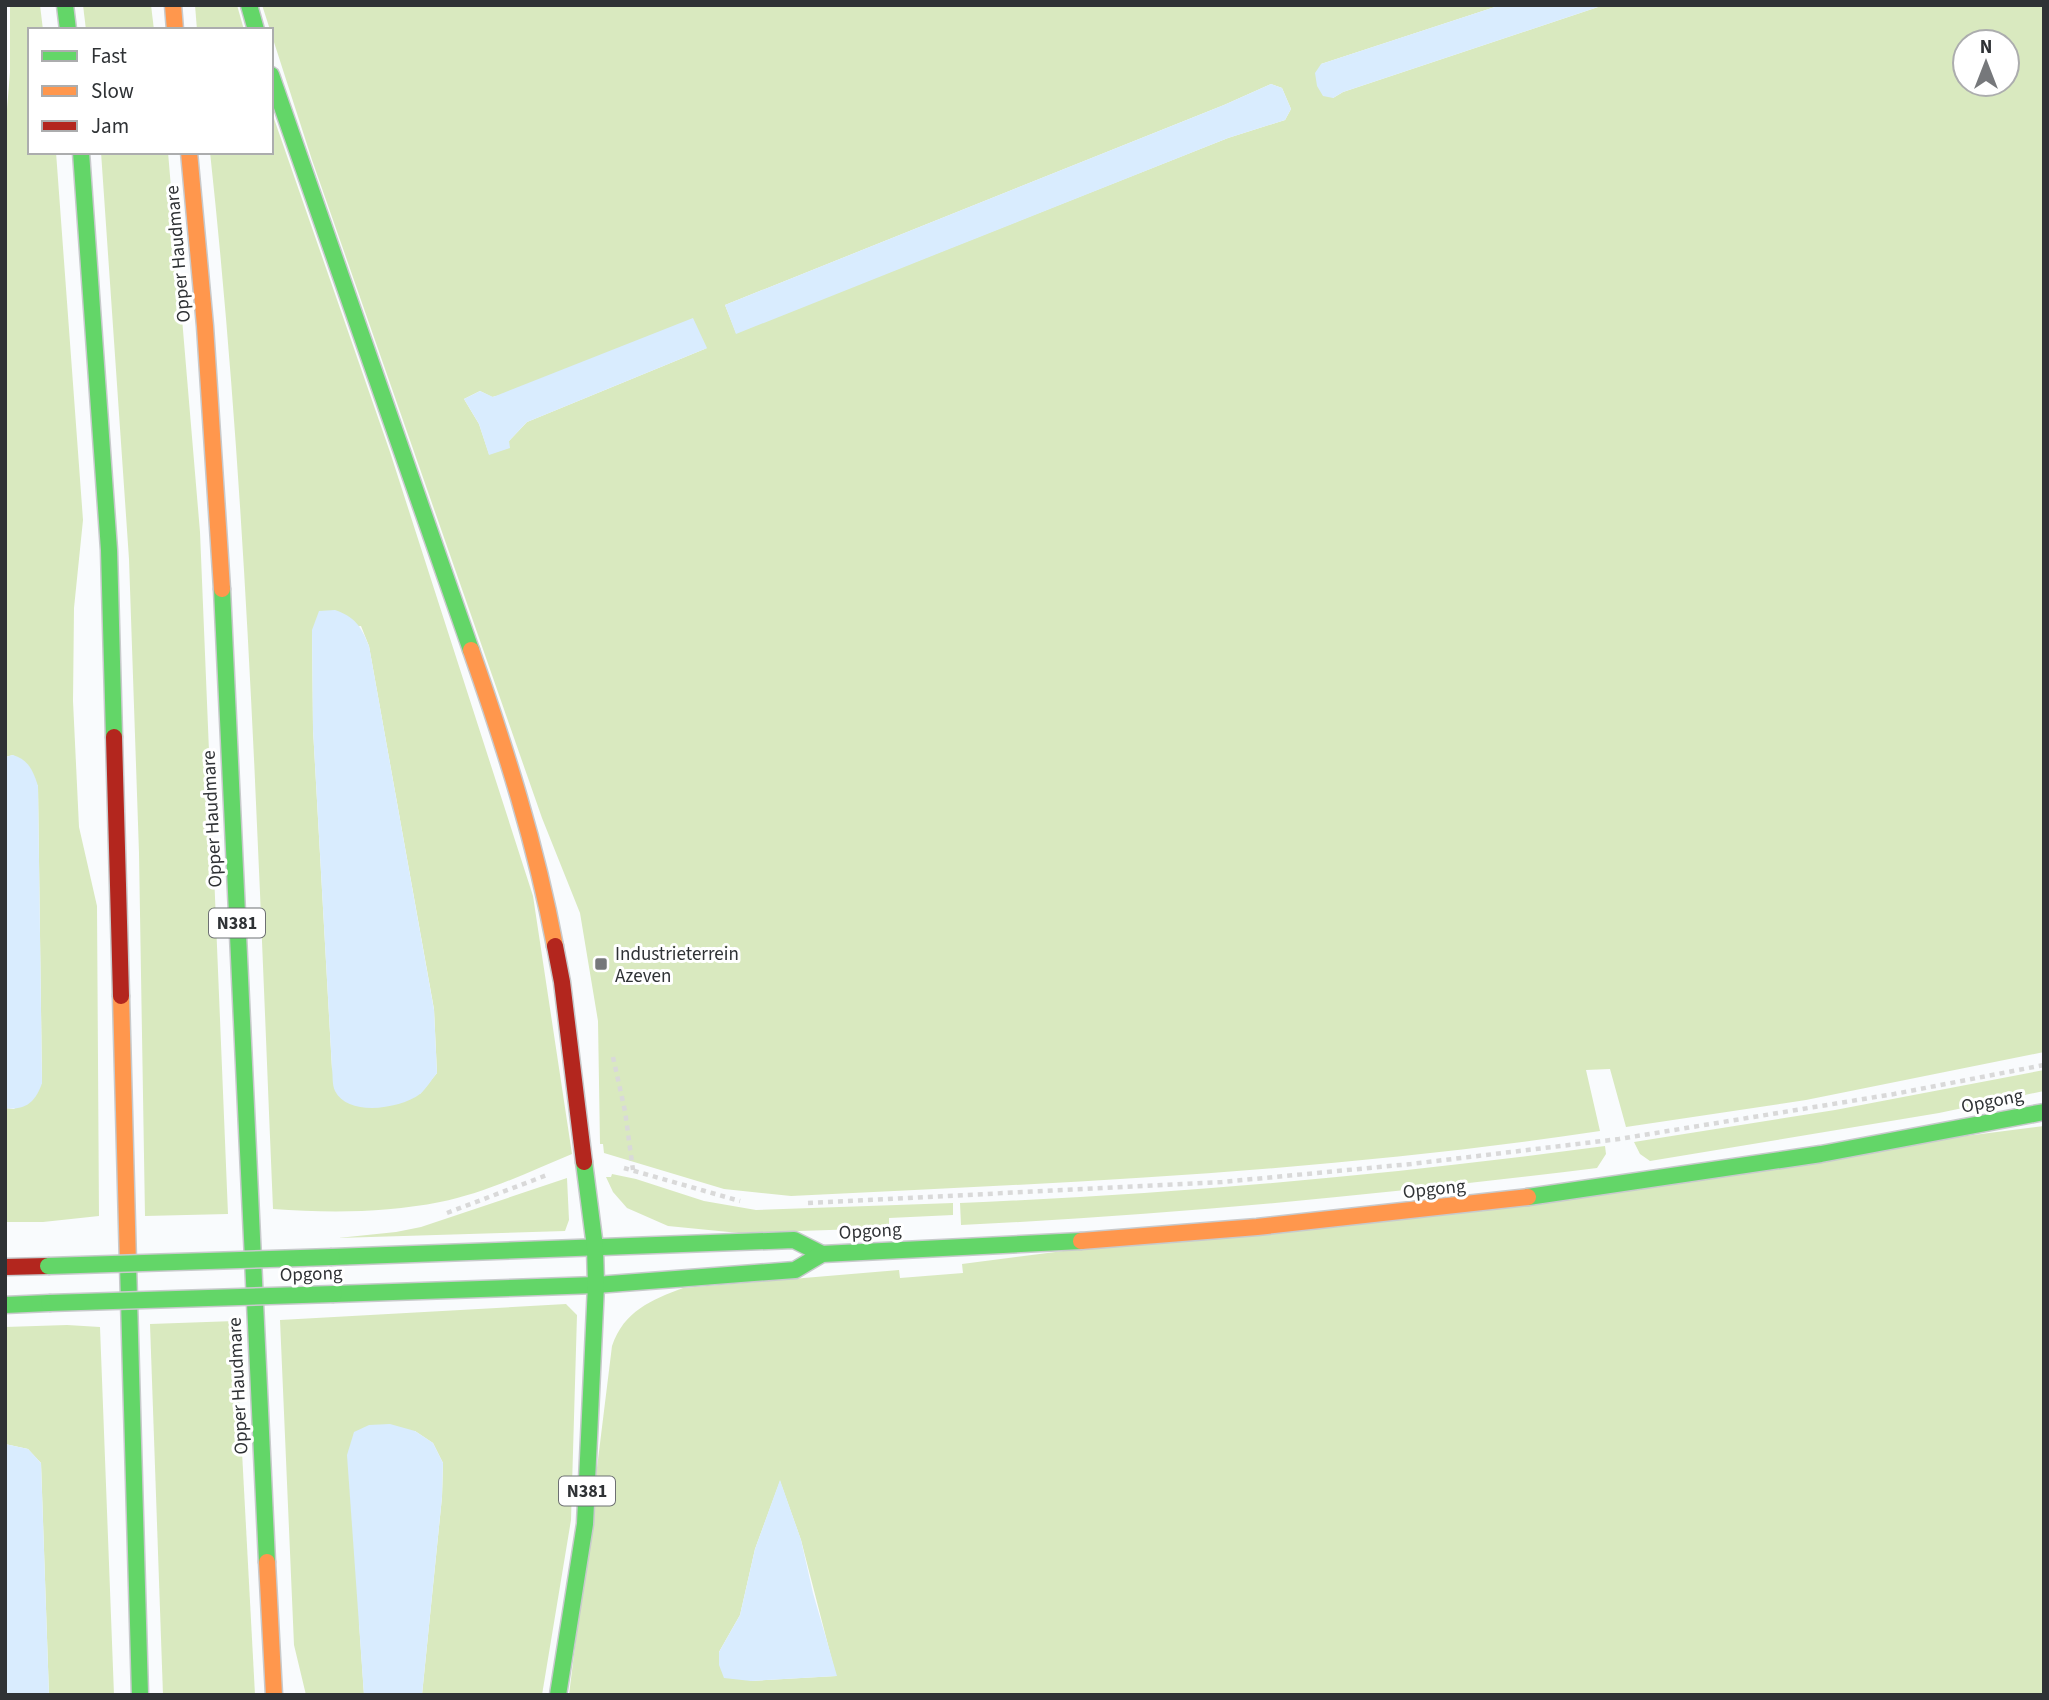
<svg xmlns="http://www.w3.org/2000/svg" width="2049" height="1700" font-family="'Source Sans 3',sans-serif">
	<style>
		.green { fill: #d9e9bf; fill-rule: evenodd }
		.water { fill: #d9ecfe }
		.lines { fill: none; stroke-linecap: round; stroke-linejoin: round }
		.fast-casing { stroke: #c8cacc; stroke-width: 19 }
		.slow-casing { stroke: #c8cacc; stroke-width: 19 }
		.jam-casing { stroke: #c8cacc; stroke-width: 19 }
		.path { stroke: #d9d9d9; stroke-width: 4.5; stroke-dasharray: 5 5; stroke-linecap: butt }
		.fast { stroke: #63d668; stroke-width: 16 }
		.slow { stroke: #ff974d; stroke-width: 16 }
		.jam { stroke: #b3261e; stroke-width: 16 }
		.fast-bridge-casing { stroke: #c8cacc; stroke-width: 19; stroke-linecap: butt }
		.fast-bridge { stroke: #63d668; stroke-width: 16 }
		.poi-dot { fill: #76787b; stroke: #fff; stroke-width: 2.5 }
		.labels { text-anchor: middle; stroke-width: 6; stroke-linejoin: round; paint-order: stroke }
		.shield { fill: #fff; stroke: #6d7072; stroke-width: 2 }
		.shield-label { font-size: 18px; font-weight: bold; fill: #2f3235 }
		.street-label { font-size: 19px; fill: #2f3235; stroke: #fff }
		.poi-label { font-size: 19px; fill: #2f3235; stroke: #fff; text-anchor: start }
	</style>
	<rect width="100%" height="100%" fill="#f9fbfd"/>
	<g class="green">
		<path d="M10 5H40L43 30H30V152H56L83 520 74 608 73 701 79 827 97 906 99 1216 43 1222H5V1108L14 1109 42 1083 38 786 13 755 5 757V134L10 72Z"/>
		<path d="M83 5H151L154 30H86Z"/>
		<path d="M195 5H237L244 30H197Z"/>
		<path d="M262 5H1501L1321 64 1333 98 1343 92 1604 5H2044V1052L1806 1100 1626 1127 1610 1069 1586 1070 1600 1131C1332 1172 1061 1183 791 1196L724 1189 604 1153 603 1144H600L598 1021 580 913 542 818 312 160ZM1965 42H2007V84H1965ZM1271 84 1282 88 1291 109 1285 120 1228 138 736 333 725 305 1224 105ZM707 348 527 422 509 441 489 454 479 424 464 399 480 391 492 397Z"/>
		<path d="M271 110 390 452 533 896 572 1154C531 1171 483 1194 440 1202 385 1213 328 1213 273 1209 258 857 248 504 210 152H271ZM361 626 369 646 434 1009 437 1073 420 1094 332 1069 313 729 312 630Z"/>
		<path d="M101 152H168L200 532 228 1214 145 1216 139 853 129 559Z"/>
		<path d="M2044 1070V1091L1939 1113 1650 1161 1640 1154 1634 1142 1835 1110Z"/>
		<path d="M2044 1126V1695H569L612 1346C624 1311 651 1300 683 1288L899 1270 900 1278 963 1273 962 1264ZM780 1481 801 1540 836 1676 751 1681 719 1652 740 1615 755 1549Z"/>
		<path d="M1605 1146 1606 1154 1597 1168C1386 1194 1174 1215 961 1225L960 1203C1176 1194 1391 1175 1605 1146Z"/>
		<path d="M612 1174 636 1179 704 1201 756 1210 953 1203V1215L889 1218V1228L739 1233 668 1226 627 1208 613 1192 606 1177H611Z"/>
		<path d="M567 1178 569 1220 565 1231 338 1238 396 1232 421 1227Z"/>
		<path d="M566 1304 577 1315 571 1520 542 1695H422L442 1497 443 1463 433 1443 415 1431 359 1622 364 1695H306L294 1645 280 1320Z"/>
		<path d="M235 1321 255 1695H163L150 1324Z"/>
		<path d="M67 1325 100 1327 114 1695H49L41 1463 28 1449 5 1444V1327Z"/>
	</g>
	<g class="water">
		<path d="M1501 5H1604L1343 92 1333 98 1323 96 1317 86 1315 73 1321 64Z"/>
		<path d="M1271 84 1282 88 1291 109 1285 120 1228 138 736 334 725 305 1224 105Z"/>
		<path d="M693 318 707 348 527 422 509 441 510 448 489 455 479 424 464 399 480 391 493 397Z"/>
		<path d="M335 610C355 617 361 626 369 646L434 1010 437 1073C432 1079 426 1089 420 1094 400 1109 348 1117 335 1091 332 1085 333 1076 332 1069L313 729 312 630 319 611Z"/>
		<path d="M13 755C29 760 33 771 38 786L42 1083C36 1101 26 1111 5 1108V757Z"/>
		<path d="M390 1424 415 1431 433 1443 443 1463 442 1497 422 1695H364L347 1455 354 1432 369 1425Z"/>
		<path d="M5 1444 28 1449 41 1463 49 1695H5Z"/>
		<path d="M780 1480 801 1540 813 1593 837 1676 751 1681 724 1678 719 1665V1652L740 1615 755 1549Z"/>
	</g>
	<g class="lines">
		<defs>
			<g id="fast">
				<path d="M65 5 68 30"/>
				<path d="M249 5 256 30"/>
				<path d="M271 75 471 650"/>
				<path d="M81 152 109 550 114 737"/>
				<path d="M222 589 267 1562"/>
				<path d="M1528 1197 1821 1154 2044 1112"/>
				<path d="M332 1257 794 1240 822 1254"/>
				<path d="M128 1264 140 1695"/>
				<path d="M334 1294 596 1285 795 1270 822 1254 1081 1241"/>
				<path d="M5 1305 49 1303"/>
				<path d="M558 1695 585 1524 596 1285 595 1247 584 1162"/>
			</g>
			<g id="slow">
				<path d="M173 5 175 30"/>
				<path d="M189 152 205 326 222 589"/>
				<path d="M471 650C505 747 536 845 555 946"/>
				<path d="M121 996 128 1264"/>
				<path d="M1081 1241 1257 1227 1528 1197"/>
				<path d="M267 1562 274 1695"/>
			</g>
			<g id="jam">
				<path d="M114 737 121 996"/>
				<path d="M555 946 562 982 584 1162"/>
				<path d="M5 1267 48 1266"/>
			</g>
		</defs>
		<use href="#fast" class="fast-casing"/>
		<use href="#slow" class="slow-casing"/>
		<use href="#jam" class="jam-casing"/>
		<g class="path">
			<path d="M613 1057 625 1111 633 1170"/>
			<path d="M624 1168 740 1201"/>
			<path d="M808 1203 1222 1182 1411 1164 1619 1139 1894 1094 2044 1065"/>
			<path d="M447 1213 547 1175"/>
		</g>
		<use href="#fast" class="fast"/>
		<use href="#slow" class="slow"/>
		<use href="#jam" class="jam"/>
		<defs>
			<g id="fast-bridge">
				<path d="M48 1266 332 1257"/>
				<path d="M49 1303 334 1294"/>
			</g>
		</defs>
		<use href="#fast-bridge" class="fast-bridge-casing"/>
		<use href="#fast-bridge" class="fast-bridge"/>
	</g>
	<rect class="poi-dot" x="594" y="957" width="14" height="14" rx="3.5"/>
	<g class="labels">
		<g class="shield">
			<rect x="209" y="908.5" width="56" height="29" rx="5"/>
			<rect x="559" y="1476.5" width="56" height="29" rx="5"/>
		</g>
		<g class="shield-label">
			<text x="237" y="929">N381</text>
			<text x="587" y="1497">N381</text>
		</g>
		<g class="street-label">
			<text transform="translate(177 254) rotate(-95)" y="7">Opper Haudmare</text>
			<text transform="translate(211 819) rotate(-93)" y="7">Opper Haudmare</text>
			<text transform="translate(1992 1100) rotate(-11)" y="7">Opgong</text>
			<text transform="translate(1434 1188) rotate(-6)" y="7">Opgong</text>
			<text transform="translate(870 1230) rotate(-3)" y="7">Opgong</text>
			<text transform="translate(311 1273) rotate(-2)" y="7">Opgong</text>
			<text transform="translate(237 1386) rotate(-93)" y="7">Opper Haudmare</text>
		</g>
		<g class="poi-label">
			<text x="615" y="960">Industrieterrein<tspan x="615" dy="22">Azeven</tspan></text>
		</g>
	</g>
	<rect width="2049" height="1700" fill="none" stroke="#2f3235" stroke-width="14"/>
	<rect x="28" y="28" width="245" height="126" fill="#ffffff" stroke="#acadae" stroke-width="2"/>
	<rect x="42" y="51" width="35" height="10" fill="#63d668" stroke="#acadae" stroke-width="2"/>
	<text x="91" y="63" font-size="21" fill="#2f3235">Fast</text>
	<rect x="42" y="86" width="35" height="10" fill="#ff974d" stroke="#acadae" stroke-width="2"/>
	<text x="91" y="98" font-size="21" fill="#2f3235">Slow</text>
	<rect x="42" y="121" width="35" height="10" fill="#b3261e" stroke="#acadae" stroke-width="2"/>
	<text x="91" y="133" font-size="21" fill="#2f3235">Jam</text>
	<g transform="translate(1986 63)"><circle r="33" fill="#ffffff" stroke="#acadae" stroke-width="2"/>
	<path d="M0-5L12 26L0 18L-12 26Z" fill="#76787b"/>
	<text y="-10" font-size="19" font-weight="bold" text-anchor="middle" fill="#2f3235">N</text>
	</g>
</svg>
